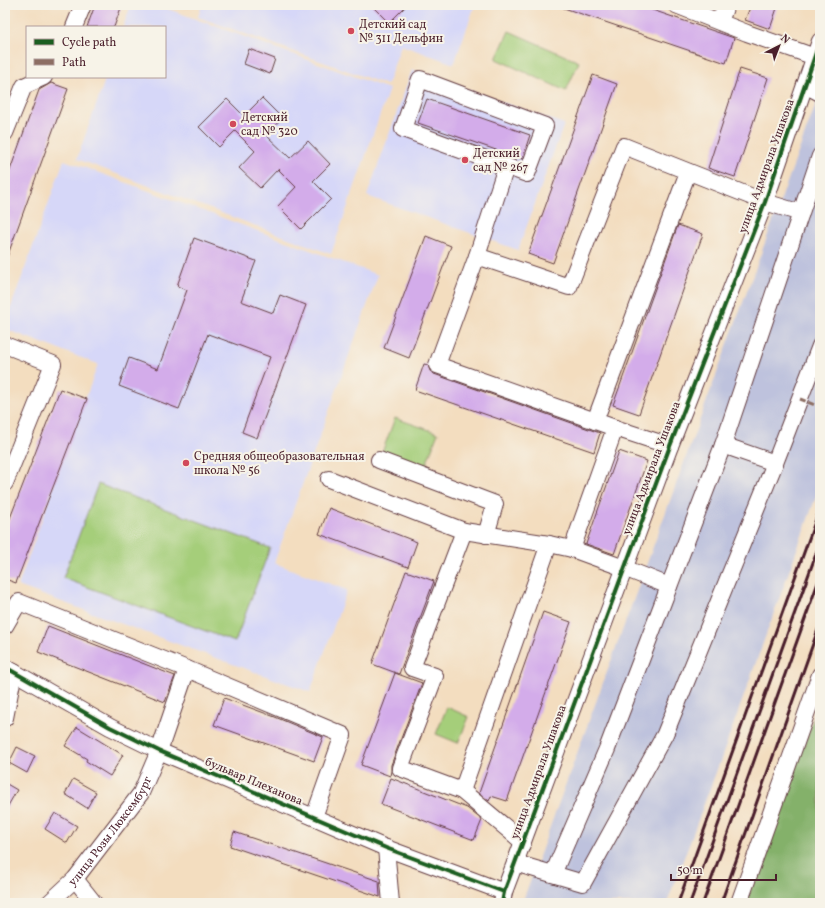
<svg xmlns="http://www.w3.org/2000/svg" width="825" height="908" font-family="Vollkorn,serif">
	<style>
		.built { fill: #d6d7f8 }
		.industrial { fill: #bec2dd }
		.green { fill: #a5ce7a; stroke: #787652 }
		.forest { fill: #84b16a; stroke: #67684a }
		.building { fill: #d3acea }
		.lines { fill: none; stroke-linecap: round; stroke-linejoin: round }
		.minor-casing { stroke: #633c41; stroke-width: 18 }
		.minor { stroke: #fff; stroke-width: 16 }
		.rail { stroke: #4a1f2b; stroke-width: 3 }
		.quiet { stroke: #8d6e63; stroke-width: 3; stroke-dasharray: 6 3; stroke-linecap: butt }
		.cycleway-casing { stroke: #f7f3e8; stroke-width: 6 }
		.cycleway { stroke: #1b5e20; stroke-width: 4 }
		.poi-dot { fill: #d1495b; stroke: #f7f3e8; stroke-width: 1.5 }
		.labels { text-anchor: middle; stroke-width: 4; stroke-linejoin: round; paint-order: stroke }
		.poi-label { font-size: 12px; fill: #4a1f2b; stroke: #f7f3e8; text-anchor: start }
		.street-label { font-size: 12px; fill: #4a1f2b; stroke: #f7f3e8 }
	</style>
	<rect width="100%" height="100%" fill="#f7f3e8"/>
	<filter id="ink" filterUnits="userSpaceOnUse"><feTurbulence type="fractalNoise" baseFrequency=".025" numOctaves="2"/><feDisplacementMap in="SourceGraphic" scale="8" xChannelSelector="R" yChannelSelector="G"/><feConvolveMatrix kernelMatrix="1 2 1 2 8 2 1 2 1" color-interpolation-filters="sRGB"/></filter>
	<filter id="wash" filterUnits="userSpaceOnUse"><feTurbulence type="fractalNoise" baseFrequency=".012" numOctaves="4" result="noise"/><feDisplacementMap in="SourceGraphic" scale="16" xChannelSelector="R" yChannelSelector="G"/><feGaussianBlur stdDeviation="0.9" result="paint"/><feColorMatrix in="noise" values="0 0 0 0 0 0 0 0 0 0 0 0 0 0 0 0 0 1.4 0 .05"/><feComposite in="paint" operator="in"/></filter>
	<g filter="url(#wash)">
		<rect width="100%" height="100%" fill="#f3ddbf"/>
		<g class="built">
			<path d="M131 5H157L389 89 331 254 77 159 106 77H165V27H123Z"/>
			<path d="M202 5H475L454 64 401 45 387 85 198 17Z"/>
			<path d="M412 70 564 124 518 250 367 196Z"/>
			<path d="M64 160 378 275 274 563 347 590 310 692 18 586 98 364 5 329V324Z"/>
		</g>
		<path class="industrial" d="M820 93V486L721 759 667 903H522Z"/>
		<g class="green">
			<path d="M509 31 579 62 566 91 496 59Z"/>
			<path d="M395 418 438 433 424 470 381 455Z"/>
			<path d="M98 484 270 548 235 642 63 578Z"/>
			<path d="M447 707 469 717 458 743 436 734Z"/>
		</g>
		<path class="forest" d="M820 701V903H746Z"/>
		<g id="blocks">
			<g class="building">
				<path d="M95 5H122L114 27H87Z"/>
				<path d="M371 5H407L389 23Z"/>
				<path d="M562 5H638L734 38 726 63 561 7Z"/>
				<path d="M751 5H778L770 29 745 20Z"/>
				<path d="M249 49 275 59 270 74 244 64Z"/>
				<path d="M740 69 768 78 735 177 708 168Z"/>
				<path d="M593 75 617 84 553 263 528 254Z"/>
				<path d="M51 83 68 89 6 260H5V184L39 90Z"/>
				<path d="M262 98 282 118 266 135 290 158 308 141 330 164 313 181 331 199 301 229 278 206 296 187 278 169 260 188 239 168 255 151 235 131 219 147 199 127 227 99 244 116Z"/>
				<path d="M427 99 530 135 522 159 418 123Z"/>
				<path d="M678 225 703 234 639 414 613 405Z"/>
				<path d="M426 236 451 246 409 358 384 348Z"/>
				<path d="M194 238 256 261 241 301 273 313 280 295 306 305 257 438 242 432 270 357 208 334 179 409 119 386 129 358 158 369 187 290 177 286Z"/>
				<path d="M424 364 428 365 430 371 434 374 600 433 594 452 415 390Z"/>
				<path d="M60 389 87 399 16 583 5 579V531Z"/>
				<path d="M619 451 647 461 614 554 586 544Z"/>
				<path d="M329 508 417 542 408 567 319 534Z"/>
				<path d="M406 571 434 581 399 674 372 664Z"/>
				<path d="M543 612 571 622 507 801 491 796 489 801 479 793Z"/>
				<path d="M48 626 175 676 165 702 38 652Z"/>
				<path d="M395 673 422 683 391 765V771L390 776 361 765Z"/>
				<path d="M224 698 275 717 323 737 314 761 214 725Z"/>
				<path d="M77 727 123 755 110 776 86 761 87 759 65 746Z"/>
				<path d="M17 747 35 756 27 773 9 763Z"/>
				<path d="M391 778 467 808 482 820 474 840 381 804Z"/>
				<path d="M73 779 96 792 87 808 65 794Z"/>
				<path d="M5 783 17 790 5 811Z"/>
				<path d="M55 813 77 826 67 843 45 829Z"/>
				<path d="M234 832 379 881 380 897 230 846Z"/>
			</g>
		</g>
	</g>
	<g filter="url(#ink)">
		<use href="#blocks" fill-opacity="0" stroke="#633c41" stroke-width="1"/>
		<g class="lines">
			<defs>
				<g id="minor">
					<path d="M676 5 747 33 815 57"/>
					<path d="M720 22 726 5"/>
					<path d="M74 27 83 5"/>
					<path d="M420 79 545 126 527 174 403 129Z"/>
					<path d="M805 85 820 93"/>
					<path d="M5 133 24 86 44 77"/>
					<path d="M506 167 477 256 437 365 615 428 670 446"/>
					<path d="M477 256 569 287 624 146 765 202 801 213"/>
					<path d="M5 345 53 364 5 483"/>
					<path d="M595 421 688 172"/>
					<path d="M723 445 775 463"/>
					<path d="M379 460 495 504 486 535"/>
					<path d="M329 479 464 531 549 544 572 549 624 568 669 586"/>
					<path d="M464 531 412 668 435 676 400 768 462 791 523 842"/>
					<path d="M572 549 615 428"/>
					<path d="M5 626 19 602 187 669 343 735 314 817"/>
					<path d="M5 667 110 727 159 751 386 848 504 892"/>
					<path d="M5 718 14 672"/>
					<path d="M462 791 549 544"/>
					<path d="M386 848 391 903"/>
					<path d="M515 863 583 883 665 734 775 463 820 346"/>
					<path d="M553 874 607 749 723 445 820 156"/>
					<path d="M75 879 94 903"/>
					<path id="s1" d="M49 903 75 879 141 793 159 751 187 669"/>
					<path d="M502 903 504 892 515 863 670 446 765 202 820 41"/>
					<path d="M739 903 820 675"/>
				</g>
			</defs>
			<use href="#minor" class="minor-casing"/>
			<use href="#minor" class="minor"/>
			<g class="rail">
				<path d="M678 903 820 508"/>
				<path d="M690 903 820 543"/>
				<path d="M703 903 820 577"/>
				<path d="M721 903 820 624"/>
			</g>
			<path class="quiet" d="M800 399 820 407"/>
			<defs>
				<g id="cycleway">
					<path d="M5 667 110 727 159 751 386 848 504 892"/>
					<path d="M502 903 504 892 515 863 670 446 765 202 820 41"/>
				</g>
			</defs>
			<use href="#cycleway" class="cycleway-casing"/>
			<use href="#cycleway" class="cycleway"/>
		</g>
	</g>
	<g class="poi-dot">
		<circle cx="351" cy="31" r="4"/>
		<circle cx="233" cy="124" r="4"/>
		<circle cx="465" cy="160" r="4"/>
		<circle cx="186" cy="463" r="4"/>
	</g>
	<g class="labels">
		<g class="poi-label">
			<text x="359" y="28">Детский сад<tspan x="359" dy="14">№ 311 Дельфин</tspan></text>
			<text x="241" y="121">Детский<tspan x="241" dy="14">сад № 320</tspan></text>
			<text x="473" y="157">Детский<tspan x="473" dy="14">сад № 267</tspan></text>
			<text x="194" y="460">Средняя общеобразовательная<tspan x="194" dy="14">школа № 56</tspan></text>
		</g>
		<g class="street-label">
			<text transform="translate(766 166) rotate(-70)" y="4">улица Адмирала Ушакова</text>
			<text transform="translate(651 468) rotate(-69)" y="4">улица Адмирала Ушакова</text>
			<text transform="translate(538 772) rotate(-70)" y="4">улица Адмирала Ушакова</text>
			<text transform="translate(254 781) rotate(23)" y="4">бульвар Плеханова</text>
			<text dy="4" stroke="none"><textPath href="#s1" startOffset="95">улица Розы Люксембург</textPath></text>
		</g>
	</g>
	<rect width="825" height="908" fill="none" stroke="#f7f3e8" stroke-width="20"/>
	<rect x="26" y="26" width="140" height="52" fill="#f7f3e8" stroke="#b29e9c"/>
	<rect x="34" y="39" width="20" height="6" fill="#1b5e20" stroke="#b29e9c"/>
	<text x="62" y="46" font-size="12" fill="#4a1f2b">Cycle path</text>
	<rect x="34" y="59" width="20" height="6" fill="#8d6e63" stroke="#b29e9c"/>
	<text x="62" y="66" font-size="12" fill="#4a1f2b">Path</text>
	<g transform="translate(779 46) rotate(42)" stroke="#f7f3e8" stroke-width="3" paint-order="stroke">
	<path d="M0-3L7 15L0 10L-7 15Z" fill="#4a1f2b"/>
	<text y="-6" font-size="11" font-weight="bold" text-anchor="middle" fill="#4a1f2b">N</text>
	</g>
	<path d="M671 874v6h105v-6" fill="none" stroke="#4a1f2b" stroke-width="2"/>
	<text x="677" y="874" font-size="12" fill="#4a1f2b" stroke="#f7f3e8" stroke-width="3" paint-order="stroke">50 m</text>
</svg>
